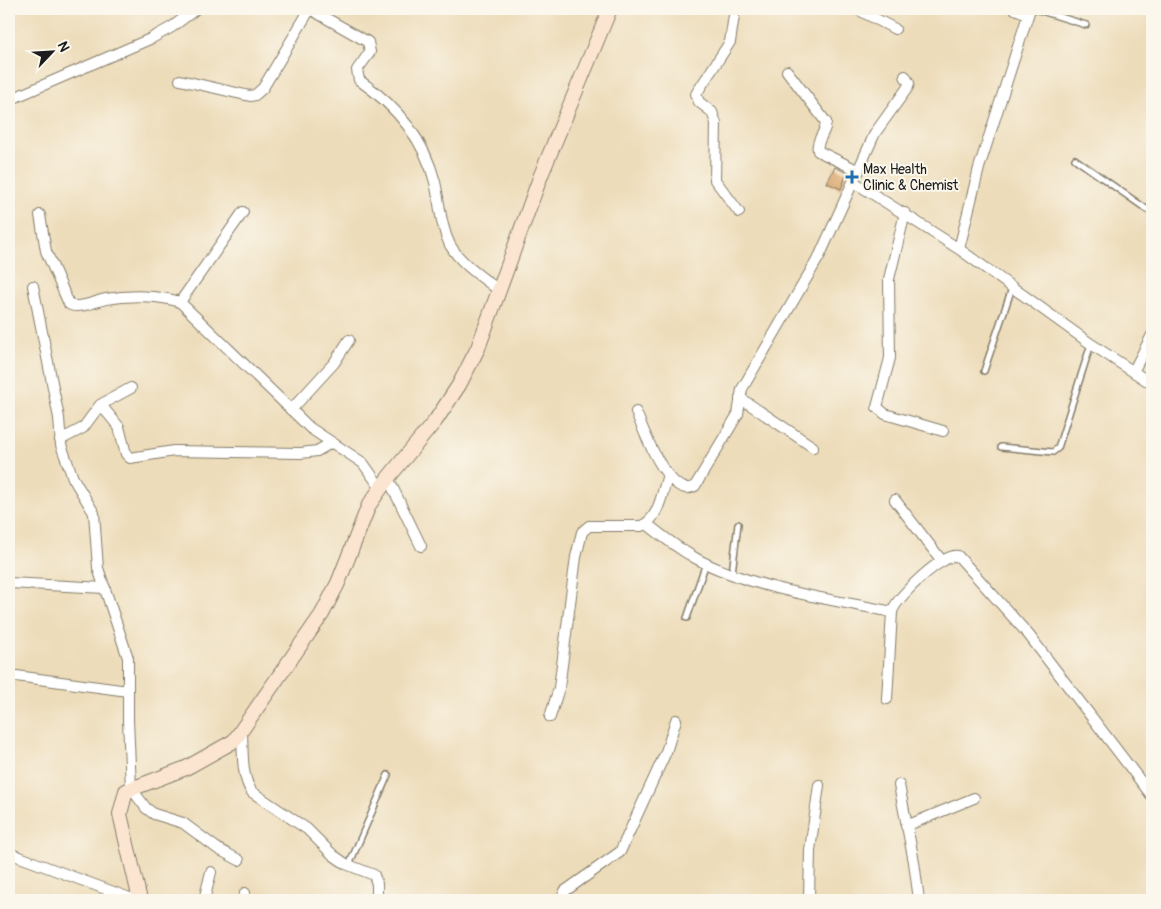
<svg xmlns="http://www.w3.org/2000/svg" width="1161" height="909" font-family="Pangolin,sans-serif">
	<style>
		.building { fill: #d59958 }
		.lines { fill: none; stroke-linecap: round; stroke-linejoin: round }
		.lane-casing { stroke: #847c6a; stroke-width: 8 }
		.street-casing { stroke: #847c6a; stroke-width: 12 }
		.secondary-casing { stroke: #847c6a; stroke-width: 16 }
		.lane { stroke: #fff; stroke-width: 5 }
		.street { stroke: #fff; stroke-width: 10 }
		.secondary { stroke: #fce5d0; stroke-width: 14 }
		.poi-dot { fill: #1f6fb2; stroke: #fbf7ec; stroke-width: 2 }
		.labels { text-anchor: middle; stroke-width: 4; stroke-linejoin: round; paint-order: stroke }
		.poi-label { font-size: 14px; fill: #1c1c1c; stroke: #fbf7ec; text-anchor: start }
	</style>
	<rect width="100%" height="100%" fill="#fbf7ec"/>
	<filter id="ink" filterUnits="userSpaceOnUse"><feTurbulence type="fractalNoise" baseFrequency=".02" numOctaves="2"/><feDisplacementMap in="SourceGraphic" scale="10" xChannelSelector="R" yChannelSelector="G"/><feConvolveMatrix kernelMatrix="1 2 1 2 8 2 1 2 1" color-interpolation-filters="sRGB"/></filter>
	<filter id="wash" filterUnits="userSpaceOnUse"><feTurbulence type="fractalNoise" baseFrequency=".0096" numOctaves="4" result="noise"/><feDisplacementMap in="SourceGraphic" scale="20" xChannelSelector="R" yChannelSelector="G"/><feGaussianBlur stdDeviation="1.12" result="paint"/><feColorMatrix in="noise" values="0 0 0 0 0 0 0 0 0 0 0 0 0 0 0 0 0 1.4 0 .05"/><feComposite in="paint" operator="in"/></filter>
	<g filter="url(#wash)">
		<rect width="100%" height="100%" fill="#eddcb9"/>
		<g id="blocks">
			<path class="building" d="M835 167 847 173 841 189 827 183Z"/>
		</g>
	</g>
	<g filter="url(#ink)">
		<use href="#blocks" fill-opacity="0" stroke="#847c6a" stroke-width="1"/>
		<g class="lines">
			<defs>
				<g id="lane">
					<path d="M1035 9 1086 25"/>
					<path d="M1075 159 1152 213"/>
					<path d="M984 371 1012 288"/>
					<path d="M1001 447 1053 452 1058 448 1091 344"/>
					<path d="M732 573 738 524"/>
					<path d="M687 618 706 563"/>
					<path d="M349 865 388 775"/>
				</g>
				<g id="street">
					<path d="M310 9 368 42 370 52 357 70 359 80C395 105 424 139 435 182 440 203 440 225 450 245 461 264 483 278 500 291"/>
					<path d="M735 9 730 42 696 94 699 102 712 112 716 123 715 180 739 212"/>
					<path d="M857 9 895 29"/>
					<path d="M1015 9 1028 14"/>
					<path d="M787 71 826 122C826 133 815 141 818 151L859 171"/>
					<path d="M180 80 250 96 255 95 263 88 310 9"/>
					<path d="M9 100 150 39 172 27 196 9"/>
					<path d="M854 182 959 249 1091 344 1152 384"/>
					<path d="M905 213 889 279 890 358 877 407 885 414 943 431"/>
					<path d="M40 215 46 251 69 304C78 310 96 301 106 299 129 295 158 295 180 302L310 428 363 463 380 487"/>
					<path d="M959 249 979 168 1030 9"/>
					<path d="M33 286 59 418 61 445 73 478 94 513 98 568 128 658V720L131 788 146 808 154 814 183 823 218 849 239 860"/>
					<path d="M180 302 243 212"/>
					<path d="M1134 370 1152 335"/>
					<path d="M740 398 813 447"/>
					<path d="M101 405 119 427 126 454 130 458 174 451 301 453 317 451 331 443"/>
					<path d="M291 410 334 363 349 340"/>
					<path d="M636 412C643 429 669 501 695 486L738 414 742 389 820 255 875 133 908 87 909 83 905 76"/>
					<path d="M60 440 83 428 100 405 131 388"/>
					<path d="M388 478 421 546"/>
					<path d="M895 500 942 561"/>
					<path d="M647 524C663 537 679 549 697 559 753 589 830 599 892 612 896 597 943 553 958 556L1028 634 1152 796"/>
					<path d="M9 583 105 588"/>
					<path d="M9 675 128 691"/>
					<path d="M887 699 892 612"/>
					<path d="M550 717 559 688 576 557 582 532 589 526H641C659 520 662 492 668 475"/>
					<path d="M242 732C243 750 241 777 252 792L307 829 333 855 346 864 374 875 377 884V900"/>
					<path d="M899 785 914 862 919 900"/>
					<path d="M906 826 974 798"/>
					<path d="M9 853 135 900"/>
					<path d="M204 900 211 872"/>
					<path d="M244 900 245 893"/>
					<path d="M561 900 565 891 620 852 666 752 676 720"/>
					<path d="M809 900 810 850 819 785"/>
				</g>
				<path id="secondary" d="M140 900 120 814 126 791 186 768 234 741 322 614 338 583 369 505 388 478 436 420 459 385 478 348 541 175 610 9"/>
			</defs>
			<use href="#lane" class="lane-casing"/>
			<use href="#street" class="street-casing"/>
			<use href="#secondary" class="secondary-casing"/>
			<use href="#lane" class="lane"/>
			<use href="#street" class="street"/>
			<use href="#secondary" class="secondary"/>
		</g>
	</g>
	<path class="poi-dot" d="M849.5 169.5h5v5h5v5h-5v5h-5v-5h-5v-5h5z"/>
	<g class="labels">
		<g class="poi-label">
			<text x="863" y="174">Max Health<tspan x="863" dy="16">Clinic &amp; Chemist</tspan></text>
		</g>
	</g>
	<rect width="1161" height="909" fill="none" stroke="#fbf7ec" stroke-width="30"/>
	<g transform="translate(52 52) rotate(65)" stroke="#fbf7ec" stroke-width="4" paint-order="stroke">
	<path d="M0-4L9 19L0 12L-9 19Z" fill="#1c1c1c"/>
	<text y="-8" font-size="14" font-weight="bold" text-anchor="middle" fill="#1c1c1c">N</text>
	</g>
</svg>
